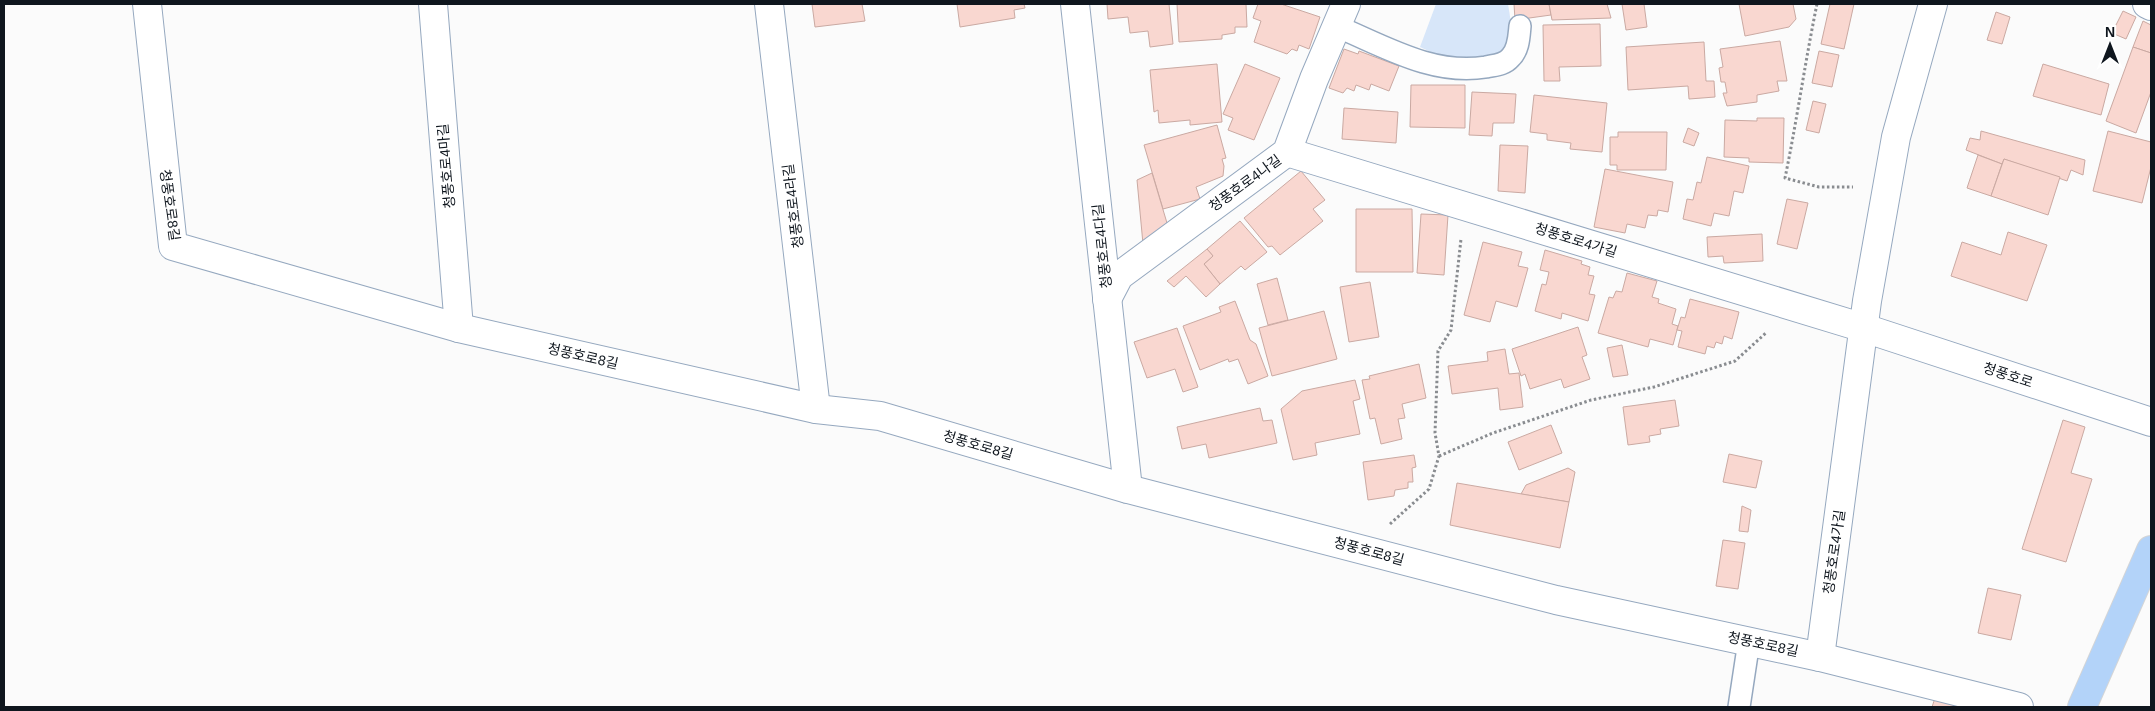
<svg xmlns="http://www.w3.org/2000/svg" width="2155" height="711" font-family="Helvetica,'Noto Sans KR',sans-serif">
	<style>
		.green { fill: #d7e6f9 }
		.building { fill: #f9d7d0; stroke: #caa9a2 }
		.lines { fill: none; stroke-linecap: round; stroke-linejoin: round }
		.service-casing { stroke: #95a8bf; stroke-width: 24 }
		.minor-casing { stroke: #95a8bf; stroke-width: 30 }
		.primary-casing { stroke: #d4d5d6; stroke-width: 30 }
		.path { stroke: #898c90; stroke-width: 3; stroke-dasharray: 2.5 2.5; stroke-linecap: butt }
		.service { stroke: #fff; stroke-width: 21 }
		.minor { stroke: #fff; stroke-width: 28 }
		.primary { stroke: #b3d3f9; stroke-width: 28 }
		.labels { text-anchor: middle; stroke-width: 5; stroke-linejoin: round; paint-order: stroke }
		.street-label { font-size: 14px; fill: #0f161e; stroke: #fff }
	</style>
	<rect width="100%" height="100%" fill="#fbfbfb"/>
	<path class="green" d="M1436 4H1508C1510 16 1513 31 1509 43 1503 59 1467 64 1452 61 1441 58 1430 51 1420 47Z"/>
	<g class="building">
		<path d="M812 4H862L865 21 815 27Z"/>
		<path d="M957 4H1024L1025 8 1014 10 1015 18 960 27Z"/>
		<path d="M1107 4H1169L1173 44 1150 47 1148 31 1130 33 1128 17 1108 19Z"/>
		<path d="M1177 4H1246L1247 27H1235V33L1222 35V39L1179 42Z"/>
		<path d="M1258 4H1281L1320 17 1309 49 1299 45 1297 51 1292 49 1287 54 1254 42 1261 21 1253 18Z"/>
		<path d="M1514 4H1549L1551 15 1515 20Z"/>
		<path d="M1549 4H1607L1611 18 1552 20Z"/>
		<path d="M1622 4H1644L1647 27 1626 30Z"/>
		<path d="M1739 4H1793L1796 19 1789 27 1745 36Z"/>
		<path d="M1830 4H1854L1844 49 1821 44Z"/>
		<path d="M2123 11 2136 17 2126 39 2112 33Z"/>
		<path d="M1996 12 2010 17 2002 44 1987 40Z"/>
		<path d="M2143 21 2151 25V53L2133 47Z"/>
		<path d="M1600 24 1601 66 1559 67 1560 81H1544L1543 25Z"/>
		<path d="M1780 41 1787 81H1777L1779 91 1757 95V102L1727 106 1723 93H1727L1725 82H1721L1719 68 1723 67 1720 49Z"/>
		<path d="M1704 42 1706 81H1714L1715 97 1689 99 1688 86 1628 90 1626 47Z"/>
		<path d="M2133 47 2151 53V92L2136 133 2106 121Z"/>
		<path d="M1344 49 1358 54 1359 51 1399 66 1389 91 1371 84 1369 90 1356 85 1354 91 1347 88 1343 93 1329 88Z"/>
		<path d="M1819 51 1839 55 1832 87 1812 83Z"/>
		<path d="M1217 64 1222 122 1190 125V120L1159 123 1158 110 1154 112 1150 70Z"/>
		<path d="M1245 64 1280 78 1254 140 1228 130 1233 118 1223 114Z"/>
		<path d="M2043 64 2109 84 2101 115 2033 96Z"/>
		<path d="M1411 85H1465V128L1410 127Z"/>
		<path d="M1472 92 1516 94 1514 123H1493L1492 136 1469 135Z"/>
		<path d="M1534 95 1607 103 1602 152 1570 149 1571 143 1547 140V134L1530 132Z"/>
		<path d="M1813 101 1826 104 1819 133 1806 130Z"/>
		<path d="M1344 108 1398 112 1396 143 1342 139Z"/>
		<path d="M1757 118H1784L1783 163 1749 162V158L1724 157 1725 120 1757 121Z"/>
		<path d="M1217 125 1226 158 1222 159 1224 166 1223 176 1196 187 1200 199 1163 209 1144 145Z"/>
		<path d="M1688 128 1699 133 1694 146 1683 142Z"/>
		<path d="M1981 131 2085 160 2083 175 2071 170 2067 181 2004 159 2002 164 1966 150 1970 138 1980 140Z"/>
		<path d="M2108 131 2151 142V167L2142 203 2093 191Z"/>
		<path d="M1618 132H1667L1666 170H1617V165H1610V137H1618Z"/>
		<path d="M1500 145 1528 146 1525 193 1498 191Z"/>
		<path d="M1978 155 2002 164 1991 196 1967 188Z"/>
		<path d="M1707 157 1749 166 1743 193 1734 191 1729 216 1714 213 1711 226 1683 219 1687 199 1693 200 1697 182 1701 183Z"/>
		<path d="M2004 159 2060 177 2048 215 1991 196Z"/>
		<path d="M1605 169 1673 182 1668 212 1658 210 1657 216 1648 215 1645 228 1627 224 1625 233 1594 227Z"/>
		<path d="M1301 171 1325 200 1313 209 1323 221 1280 255 1272 246 1268 247 1244 218Z"/>
		<path d="M1152 173 1167 223 1143 244 1137 180Z"/>
		<path d="M1787 199 1808 203 1797 249 1777 244Z"/>
		<path d="M1356 209H1412L1413 272H1356Z"/>
		<path d="M1421 214 1448 215 1444 275 1417 273Z"/>
		<path d="M1240 221 1267 252 1245 270 1241 266 1220 284 1204 264 1213 256 1207 249Z"/>
		<path d="M2008 232 2047 245 2027 301 1951 276 1962 242 2001 255Z"/>
		<path d="M1762 234 1763 261 1724 263 1723 256 1708 257 1707 237Z"/>
		<path d="M1483 242 1522 252 1518 266 1528 268 1517 307 1496 301 1490 322 1464 315Z"/>
		<path d="M1207 249 1213 256 1204 264 1220 284 1206 297 1186 276 1174 287 1167 281Z"/>
		<path d="M1545 250 1582 261 1581 264 1590 267 1588 275 1594 276 1589 294 1595 295 1588 321 1562 313 1561 319 1535 311 1542 284 1546 285 1549 272 1540 270Z"/>
		<path d="M1627 273 1657 281 1652 297 1659 299 1658 303 1676 309 1672 324 1678 326 1673 345 1650 339 1648 347 1598 333 1609 297 1613 298 1616 291 1622 292Z"/>
		<path d="M1277 278 1288 320 1268 325 1257 284Z"/>
		<path d="M1370 282 1379 337 1349 342 1340 287Z"/>
		<path d="M1690 299 1739 312 1732 339 1724 336 1722 344 1716 342 1714 348 1707 346 1705 354 1678 347 1682 331 1677 330 1681 317 1685 318Z"/>
		<path d="M1235 301 1250 340 1256 344 1268 376 1248 384 1238 359 1229 362 1228 359 1200 370 1183 326 1221 312 1219 307Z"/>
		<path d="M1324 311 1337 359 1272 376 1259 328Z"/>
		<path d="M1578 327 1587 355 1582 357 1590 379 1564 388 1561 379 1530 389 1525 374 1521 376 1512 349Z"/>
		<path d="M1177 328 1198 387 1183 392 1175 369 1147 378 1134 342Z"/>
		<path d="M1622 345 1628 375 1613 377 1607 348Z"/>
		<path d="M1505 349 1509 374 1519 373 1523 407 1500 410 1498 388 1452 394 1448 366 1488 361 1487 352Z"/>
		<path d="M1419 364 1426 398 1402 404 1405 418 1398 419 1402 439 1381 444 1375 418 1370 419 1362 380 1370 379 1369 376Z"/>
		<path d="M1355 380 1360 399 1353 401 1360 434 1315 443 1317 455 1293 460 1281 409 1302 391Z"/>
		<path d="M1675 400 1679 426 1660 429 1661 434 1649 436 1650 442 1628 445 1623 407Z"/>
		<path d="M1260 408 1263 421 1272 420 1277 443 1209 458 1206 444 1182 449 1177 427Z"/>
		<path d="M2063 420 2085 427 2071 473 2092 479 2066 562 2022 549Z"/>
		<path d="M1551 425 1562 453 1519 470 1508 442Z"/>
		<path d="M1729 454 1762 461 1756 488 1723 482Z"/>
		<path d="M1414 455 1416 467 1412 468 1413 482H1408V488L1395 490 1394 496 1368 500 1363 462Z"/>
		<path d="M1568 468 1575 472 1569 502 1521 494 1526 485Z"/>
		<path d="M1457 483 1569 502 1560 548 1450 525Z"/>
		<path d="M1742 506 1751 510 1748 532 1739 531Z"/>
		<path d="M1723 540 1745 543 1738 589 1716 586Z"/>
		<path d="M1988 588 2021 595 2011 640 1978 633Z"/>
		<path d="M1935 698 1954 702 1953 707H1932Z"/>
	</g>
	<g class="lines">
		<defs>
			<g id="service">
				<path d="M1336 26C1384 46 1433 76 1486 67 1495 65 1504 65 1510 58 1519 50 1519 36 1520 26"/>
				<path d="M1739 707 1749 641"/>
			</g>
			<g id="minor">
				<path d="M147 4 173 246 459 328 816 409 880 416 1128 489 1556 600 1820 657 2019 707"/>
				<path d="M433 4 459 328"/>
				<path d="M769 4 816 409"/>
				<path d="M1075 4 1128 489"/>
				<path d="M2147 4 2151 6"/>
				<path d="M1287 152 1864 328 2151 422"/>
				<path d="M1107 299 1119 276 1287 152 1314 79 1346 4"/>
				<path d="M1820 657 1867 301 1896 137 1933 4"/>
			</g>
			<path id="primary" d="M2082 707 2151 550"/>
		</defs>
		<use href="#service" class="service-casing"/>
		<use href="#minor" class="minor-casing"/>
		<use href="#primary" class="primary-casing"/>
		<g class="path">
			<path d="M1817 4C1805 62 1797 120 1785 178L1819 187H1853"/>
			<path d="M1439 456 1493 433 1591 400 1654 387 1735 361 1767 332"/>
			<path d="M1390 524 1429 489 1439 456 1435 433 1438 351 1451 330 1461 239"/>
		</g>
		<use href="#service" class="service"/>
		<use href="#minor" class="minor"/>
		<use href="#primary" class="primary"/>
	</g>
	<g class="labels">
		<g class="street-label">
			<text transform="translate(446 166) rotate(-95)" y="5">청풍호로4마길</text>
			<text transform="translate(1245 183) rotate(-36)" y="5">청풍호로4나길</text>
			<text transform="translate(170 205) rotate(82)" y="5">청풍호로8길</text>
			<text transform="translate(793 206) rotate(-97)" y="5">청풍호로4라길</text>
			<text transform="translate(1576 240) rotate(17)" y="5">청풍호로4가길</text>
			<text transform="translate(1102 246) rotate(-96)" y="5">청풍호로4다길</text>
			<text transform="translate(583 356) rotate(13)" y="5">청풍호로8길</text>
			<text transform="translate(2008 375) rotate(18)" y="5">청풍호로</text>
			<text transform="translate(978 445) rotate(16)" y="5">청풍호로8길</text>
			<text transform="translate(1369 551) rotate(15)" y="5">청풍호로8길</text>
			<text transform="translate(1834 552) rotate(-82)" y="5">청풍호로4가길</text>
			<text transform="translate(1763 644) rotate(12)" y="5">청풍호로8길</text>
		</g>
	</g>
	<rect width="2155" height="711" fill="none" stroke="#0f161e" stroke-width="10"/>
	<g transform="translate(2110 45)" stroke="#ffffff" stroke-width="4" paint-order="stroke">
	<path d="M0-4L9 19L0 12L-9 19Z" fill="#0f161e"/>
	<text y="-8" font-size="14" font-weight="bold" text-anchor="middle" fill="#0f161e">N</text>
	</g>
</svg>
